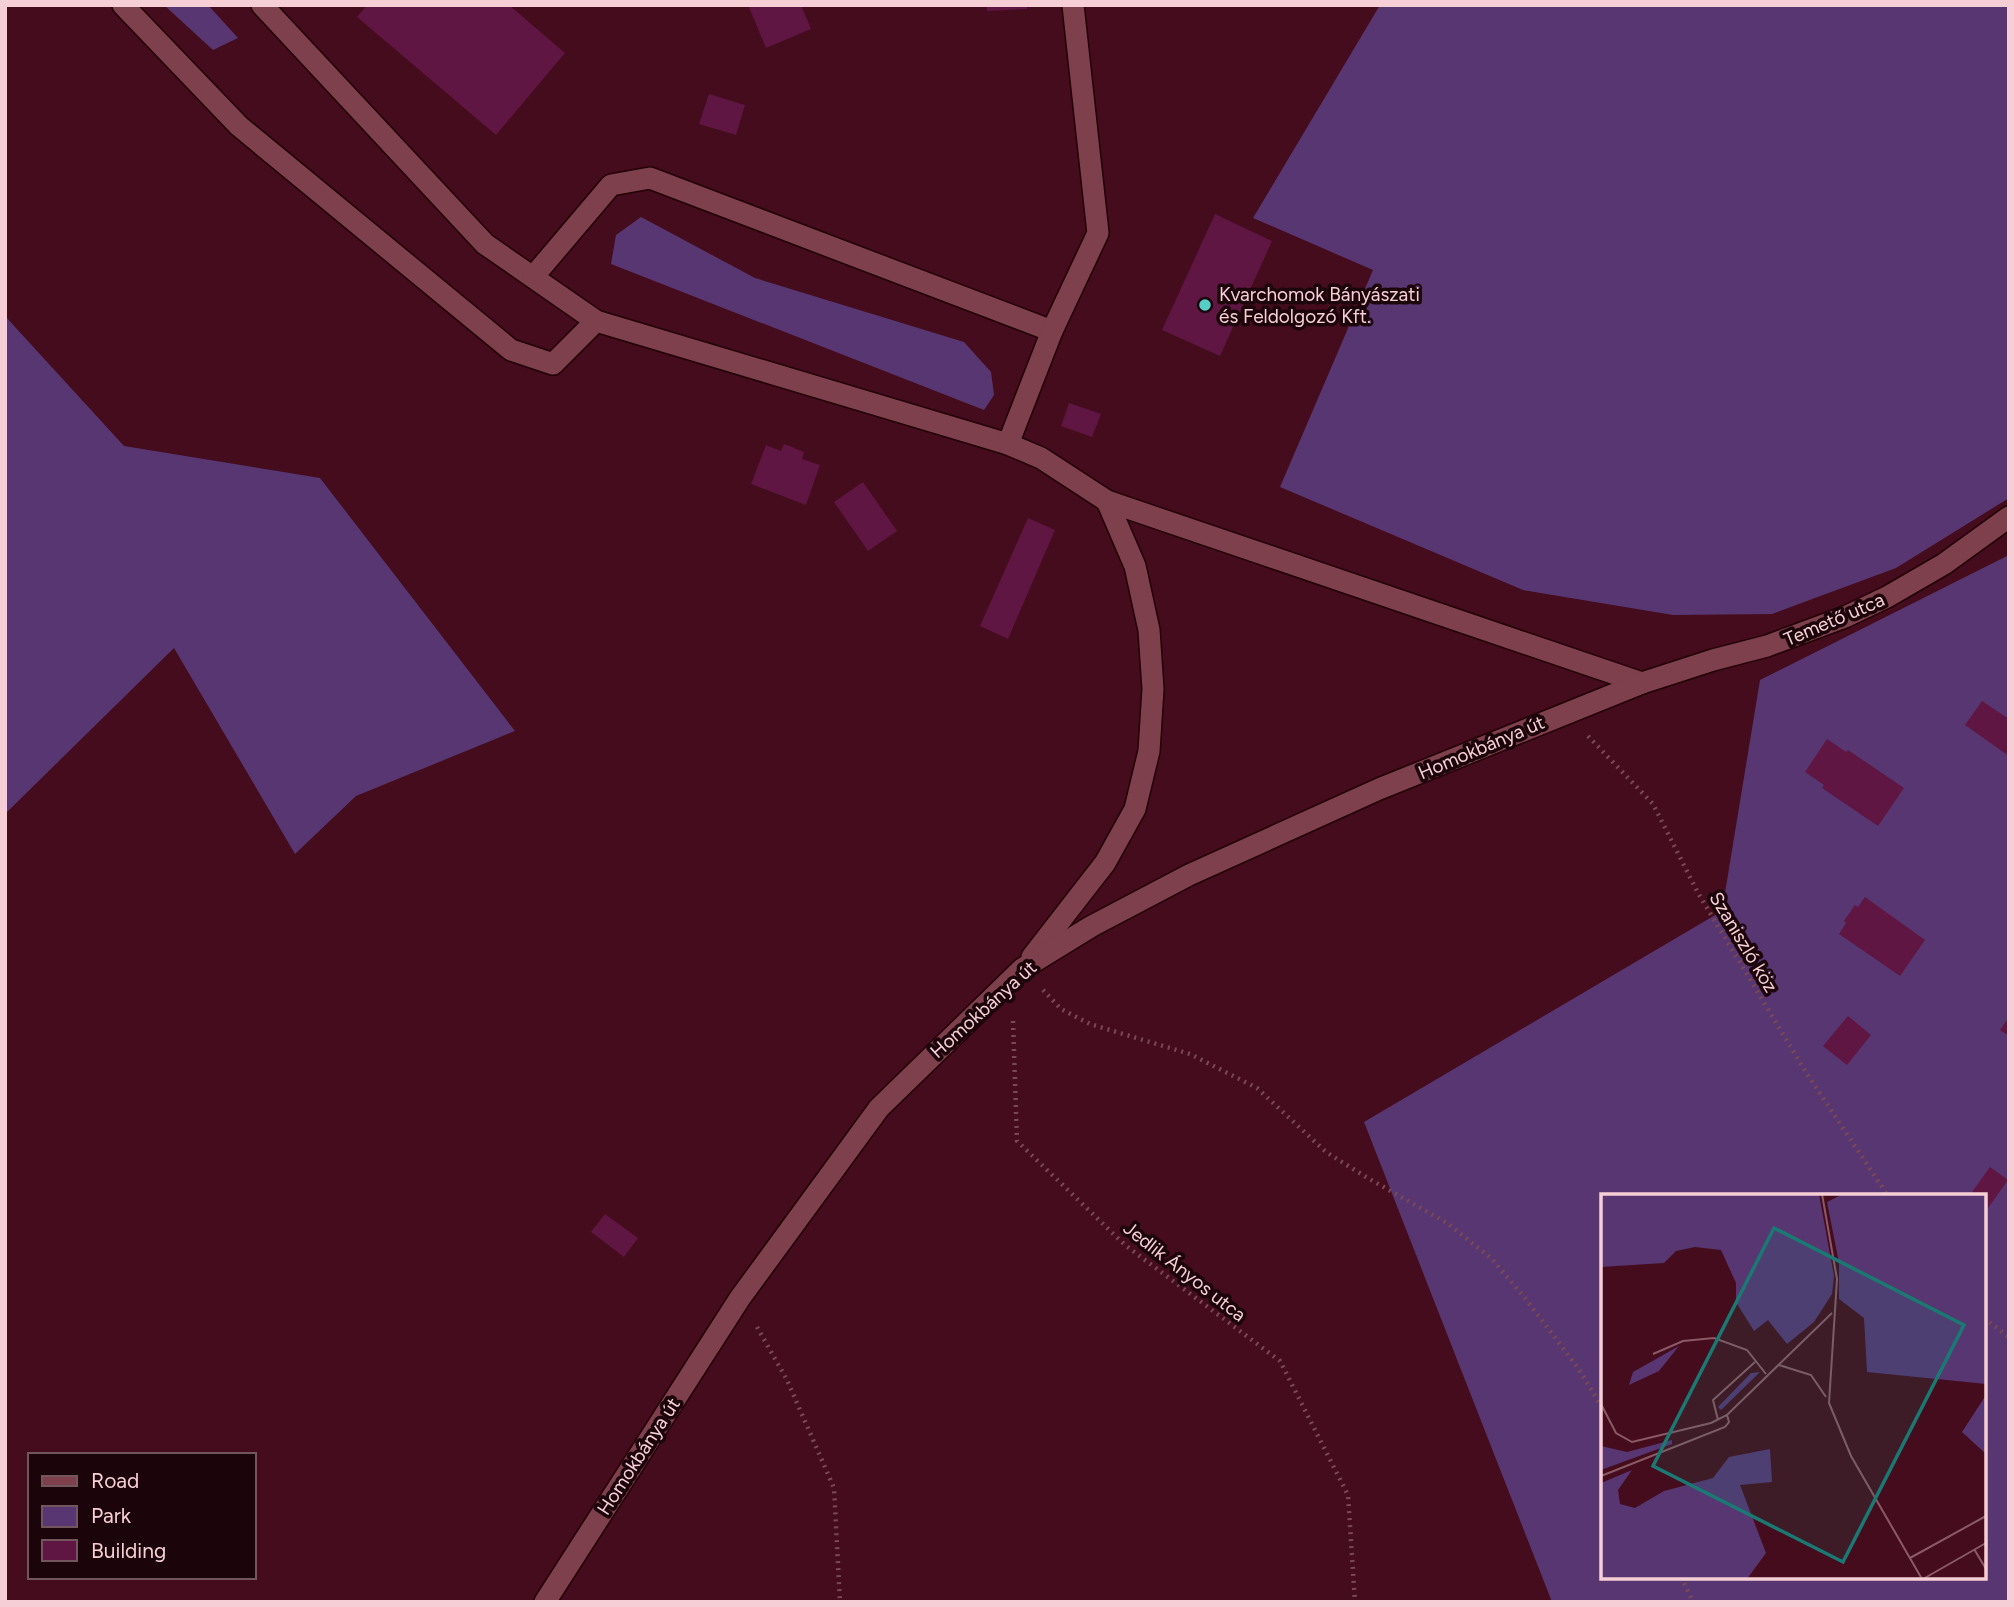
<svg xmlns="http://www.w3.org/2000/svg" width="2014" height="1607" font-family="Figtree,sans-serif">
	<style>
		.green { fill: #583672; fill-rule: evenodd }
		.building { fill: #5f1642 }
		.lines { fill: none; stroke-linecap: round; stroke-linejoin: round }
		.minor-casing { stroke: #230008; stroke-width: 24 }
		.path { stroke: #7b4855; stroke-width: 4.5; stroke-dasharray: 2 5; stroke-linecap: butt }
		.minor { stroke: #7d404c; stroke-width: 21 }
		.poi-dot { fill: #55cec5; stroke: #1c050a; stroke-width: 2.5 }
		.labels { text-anchor: middle; stroke-width: 7; stroke-linejoin: round; paint-order: stroke }
		.poi-label { font-size: 19px; fill: #f5cfd5; stroke: #1c050a; text-anchor: start }
		.street-label { font-size: 19px; fill: #f5cfd5; stroke: #1c050a }
		.inset-road { fill: none; stroke: #8b5a66; stroke-width: 2 }
		.view { fill: #1a7a73; fill-opacity: 0.15; stroke: #1a7a73; stroke-width: 3.5 }
		.inset-edge { fill: none; stroke: #f5cfd5; stroke-width: 3.5 }
	</style>
	<rect width="100%" height="100%" fill="#440c1c"/>
	<g class="green">
		<path d="M164 5H208L238 38 213 50Z"/>
		<path d="M1380 5H2009V498L1896 568 1772 614 1673 615 1523 590 1280 487 1373 270 1253 218Z"/>
		<path d="M641 217 755 278 964 342 991 372 994 395 984 410 611 264 616 235Z"/>
		<path d="M5 316 124 446 320 478 515 731 356 796 295 854 174 648 5 814Z"/>
		<path d="M2009 555V1602H1552L1364 1122 1722 911 1760 680ZM1603 1196H1984V1577H1603Z"/>
	</g>
	<g class="building">
		<path d="M367 5H509L565 53 496 135 357 17Z"/>
		<path d="M748 5H801L811 29 766 48Z"/>
		<path d="M987 5H1027V9L987 11Z"/>
		<path d="M709 94 745 105 736 135 699 124Z"/>
		<path d="M1215 214 1272 241 1220 356 1162 330Z"/>
		<path d="M1069 403 1101 414 1092 437 1061 426Z"/>
		<path d="M784 444 804 452 802 459 820 465 806 505 751 484 766 445 781 451Z"/>
		<path d="M863 482 897 531 868 551 834 502Z"/>
		<path d="M1028 518 1055 530 1008 639 980 626Z"/>
		<path d="M1982 701 2009 719V756L1965 725Z"/>
		<path d="M1827 739 1846 752 1848 750 1904 788 1878 826 1822 788 1824 785 1805 772Z"/>
		<path d="M1865 897 1925 940 1900 976 1839 934 1846 923 1844 921 1855 905 1858 907Z"/>
		<path d="M1848 1016 1871 1035 1847 1065 1823 1046Z"/>
		<path d="M2009 1017V1036L2000 1030Z"/>
		<path d="M1990 1167 2008 1180 1986 1211 1984 1196H1969Z"/>
		<path d="M605 1214 638 1238 624 1257 591 1232Z"/>
	</g>
	<g class="lines">
		<defs>
			<g id="minor">
				<path d="M123 5 239 126 511 350 553 364 596 321"/>
				<path d="M262 5 485 244 596 321 1008 444 1041 458 1107 501 1642 683"/>
				<path d="M533 277 611 185 650 178 1052 331"/>
				<path d="M1008 444 1052 331 1098 233 1073 5"/>
				<path d="M1032 957 1105 863 1135 809 1149 751 1153 689 1149 630 1135 566 1107 501"/>
				<path d="M545 1602 740 1298 879 1108 1022 969 1092 926 1189 875 1379 789 1642 683 1713 660 1767 646 1845 617 1887 597 1944 564 2009 517"/>
			</g>
		</defs>
		<use href="#minor" class="minor-casing"/>
		<g class="path">
			<path d="M1588 736 1653 804 1698 893 1807 1074 1888 1196"/>
			<path d="M1043 990 1061 1009 1090 1024 1190 1054 1257 1088 1326 1152 1366 1177 1447 1223 1491 1258 1525 1298 1578 1368 1603 1409"/>
			<path d="M1013 1021 1017 1141 1125 1245 1280 1361 1348 1495 1355 1602"/>
			<path d="M1984 1318 2009 1337"/>
			<path d="M757 1327 787 1380 834 1488 840 1602"/>
			<path d="M1681 1577 1693 1602"/>
		</g>
		<use href="#minor" class="minor"/>
	</g>
	<circle class="poi-dot" cx="1205" cy="305" r="7"/>
	<g class="labels">
		<g class="poi-label">
			<text x="1219" y="301">Kvarchomok Bányászati<tspan x="1219" dy="22">és Feldolgozó Kft.</tspan></text>
		</g>
		<g class="street-label">
			<text transform="translate(1834 619) rotate(-23)" y="7">Temető utca</text>
			<text transform="translate(1481 747) rotate(-23)" y="7">Homokbánya út</text>
			<text transform="translate(1744 942) rotate(59)" y="7">Szaniszló köz</text>
			<text transform="translate(983 1009) rotate(-42)" y="7">Homokbánya út</text>
			<text transform="translate(1185 1271) rotate(38)" y="7">Jedlik Ányos utca</text>
			<text transform="translate(638 1456) rotate(-57)" y="7">Homokbánya út</text>
		</g>
	</g>
	<g transform="translate(1601 1194)">
		<rect width="385" height="385" fill="#440c1c"/>
		<path d="M0 0H218L233 82 231 100 213 128 186 150 167 126 153 137 135 108V89L120 56 94 53 75 57 63 69 0 73ZM242 0H385V190L266 178 263 124 238 105V69L226 8ZM78 152 58 177 28 191 32 178ZM159 178 120 216 117 213 150 179ZM385 201V260L361 238ZM71 246V250L0 276V252L26 258ZM169 255 171 288 139 291 165 359 146 385H0V289L31 276 17 296 19 310 34 314 63 297 112 284 128 263Z" fill="#583672"/>
		<path class="inset-road" d="M221 0 236 85 228 209 250 262 321 385M52 160 82 147 113 144 146 156 165 180M178 171 210 181 225 203M0 210 15 239 31 248 110 229 126 221 231 119M117 226 112 206 154 168M0 282 124 233 128 228 126 221M373 355 385 375M309 364 385 322M322 385 385 349"/>
		<path class="view" d="M173 34 363 131 242 368 52 272Z"/>
		<rect width="385" height="385" class="inset-edge"/>
	</g>
	<rect width="2014" height="1607" fill="none" stroke="#f5cfd5" stroke-width="14"/>
	<rect x="28" y="1453" width="228" height="126" fill="#1c050a" stroke="#73565b" stroke-width="2"/>
	<rect x="42" y="1476" width="35" height="10" fill="#7d404c" stroke="#73565b" stroke-width="2"/>
	<text x="91" y="1488" font-size="21" fill="#f5cfd5">Road</text>
	<rect x="42" y="1506" width="35" height="21" fill="#583672" stroke="#73565b" stroke-width="2"/>
	<text x="91" y="1523" font-size="21" fill="#f5cfd5">Park</text>
	<rect x="42" y="1540" width="35" height="21" fill="#5f1642" stroke="#73565b" stroke-width="2"/>
	<text x="91" y="1558" font-size="21" fill="#f5cfd5">Building</text>
</svg>
